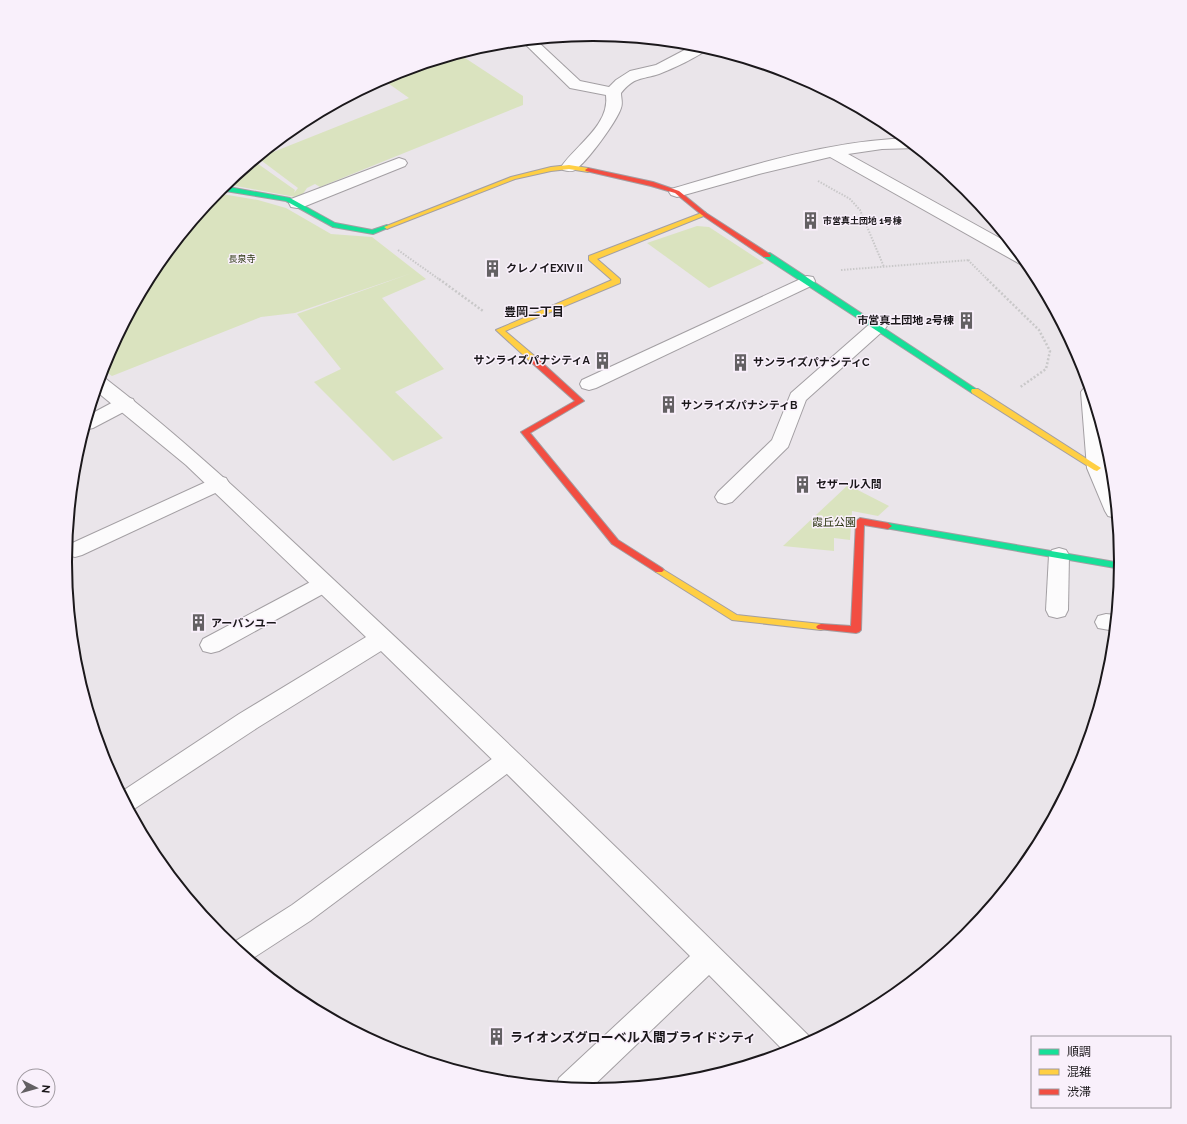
<svg xmlns="http://www.w3.org/2000/svg" width="1187" height="1124" font-family="Raleway,'Noto Sans JP',sans-serif">
	<style>
		.green { fill: #dae3bf }
		.lines { fill: none; stroke-linecap: round; stroke-linejoin: round }
		.lane-casing { stroke: #a39fa3; stroke-width: 2 }
		.street-casing { stroke: #a39fa3; stroke-width: 2 }
		.fast-casing { stroke: #a39fa3; stroke-width: 2 }
		.slow-casing { stroke: #a39fa3; stroke-width: 2 }
		.jam-casing { stroke: #a39fa3; stroke-width: 2 }
		.path-far1 { stroke: #c9c8c9; stroke-width: 2; stroke-dasharray: 1.5 1.5; stroke-linecap: butt }
		.path { stroke: #c9c8c9; stroke-width: 2.5; stroke-dasharray: 2 2; stroke-linecap: butt }
		.lane { fill: #fcfbfc; fill-rule: evenodd }
		.street { fill: #fcfbfc; fill-rule: evenodd }
		.fast { fill: #16e098; fill-rule: evenodd }
		.slow { fill: #ffcf43; fill-rule: evenodd }
		.jam { fill: #f24e42; fill-rule: evenodd }
		.labels { text-anchor: middle; stroke-width: 3; stroke-linejoin: round; paint-order: stroke }
		.far-poi-label { font-size: 9px; font-weight: bold; fill: #1b181b; stroke: #f9f0fb; text-anchor: start }
		.far-park-label { font-size: 9px; fill: #2a340f; stroke: #f9f0fb }
		.poi-label { font-size: 11px; font-weight: bold; fill: #1b181b; stroke: #f9f0fb; text-anchor: start }
		.park-label { font-size: 11px; fill: #2a340f; stroke: #f9f0fb }
		.neighbourhood-label { font-size: 12px; font-weight: bold; fill: #1b181b; stroke: #f9f0fb }
		.near-poi-label { font-size: 13px; font-weight: bold; fill: #1b181b; stroke: #f9f0fb; text-anchor: start }
		.rim { fill: none; stroke: #1b181b; stroke-width: 2 }
	</style>
	<rect width="100%" height="100%" fill="#eae5ea"/>
	<g class="green">
		<path d="M459 54 523 96V105L320 187 315 184 307 188 300 198 226 184 254 161 295 190 294 193 298 188 258 158 409 98 382 79 392 74Z"/>
		<path d="M216 193 258 200 286 208 331 234 372 237 426 279 382 298 444 369 395 392 443 438 393 461 314 382 341 369 297 314 412 273 295 313 261 317 112 376 103 370 106 360 155 268Z"/>
		<path d="M697 226 709 227 764 263 709 288 647 243Z"/>
		<path d="M848 485 889 506 878 516 852 511 850 540 834 538V551L783 546Z"/>
	</g>
	<g class="lines">
		<defs>
			<g id="lane">
				<path d="M807 276 813 277 815 281 813 285 596 388 589 390 582 388 580 384 582 380Z"/>
				<path d="M878 321 884 322 887 326 884 330 806 400 788 447 732 502 725 504 718 502 715 497 718 492 772 440 791 393 872 322Z"/>
				<path d="M126 397 133 399 135 403 133 407 93 428 85 430 89 415 119 399Z"/>
				<path d="M219 476 226 478 229 483 226 488 82 555 75 557 68 555 66 553 68 545Z"/>
				<path d="M1059 548 1066 550 1069 555 1068 610 1065 616 1057 618 1049 616 1046 610 1049 555 1052 550Z"/>
				<path d="M324 576 332 579 335 584 332 589 219 651 211 653 203 651 200 645 203 639 316 579Z"/>
				<path d="M1106 614 1116 615 1115 631 1098 628 1095 622 1098 616Z"/>
				<path d="M508 750 516 753 520 760 516 767 310 921 250 960 231 944 292 905 500 753Z"/>
			</g>
			<g id="street">
				<path d="M536 40 580 81 609 87 616 80 630 71 656 65 696 44 709 48C698 57 672 69 659 74 641 80 635 76 621 93 621 98 623 103 621 108 617 121 587 162 575 170 571 172 567 171 563 170L561 167C576 145 610 125 606 95L570 88 522 41Z"/>
				<path d="M892 139H906L917 148 882 149 848 154 1014 246 1029 264H1020L830 157 759 174 677 197 671 195 669 192 671 189C743 168 817 144 892 139Z"/>
				<path d="M399 158 405 160 407 163 405 166 303 207 297 208 291 207 289 203 291 199Z"/>
				<path d="M100 377 106 379C197 449 279 529 363 607 515 748 663 892 810 1037L812 1041 795 1050 786 1053 709 975 589 1090 556 1086 559 1078 690 956 506 773 381 651 257 728 131 811 121 792 239 714 366 637 186 465 96 391Z"/>
				<path d="M1089 386 1105 437 1107 468 1114 482 1116 518 1108 516 1105 511 1087 468 1081 392 1084 388Z"/>
			</g>
			<g id="fast">
				<path d="M223 186 290 198 335 223 372 230 387 225 390 227 373 234 333 227 286 201 219 190Z"/>
				<path d="M764 253H770L979 391 978 393H972L764 257Z"/>
				<path d="M888 523 1121 563V569L885 528 884 526Z"/>
			</g>
			<g id="slow">
				<path d="M569 165 588 168 591 170 588 172 569 169 551 171 515 179 389 228 387 229 384 227 511 177 551 167Z"/>
				<path d="M704 212 706 213V215L597 259 620 279V283L505 331 538 359 539 361 538 363H532L496 330 612 280 589 260V256Z"/>
				<path d="M972 389H978L1101 468 1097 471 1094 470 972 393 971 391Z"/>
				<path d="M659 567 737 615 821 624 824 625 826 627 824 629 821 630 732 620 656 572 654 570Z"/>
			</g>
			<g id="jam">
				<path d="M588 168 653 182 679 191 706 213 771 255 770 257H764L702 215 675 193 651 186 586 171 585 170Z"/>
				<path d="M532 359H538L584 401 530 433 618 540 662 568 664 570 662 572H656L612 544 521 432 575 401 532 363 531 361Z"/>
				<path d="M860 518 888 523 892 526 888 529 864 525 861 630 859 632 856 633 818 629 816 627 818 625 821 624 851 626 856 521Z"/>
			</g>
		</defs>
		<use href="#lane" class="lane-casing"/>
		<use href="#street" class="street-casing"/>
		<use href="#fast" class="fast-casing"/>
		<use href="#slow" class="slow-casing"/>
		<use href="#jam" class="jam-casing"/>
		<g class="path-far1">
			<path d="M818 181 850 199 860 210 884 267"/>
			<path d="M398 250 440 280"/>
			<path d="M968 260 988 280"/>
			<path d="M841 270 970 260"/>
		</g>
		<g class="path">
			<path d="M439 279 483 311"/>
			<path d="M987 279 1039 330 1050 351 1046 369 1019 388"/>
		</g>
		<use href="#lane" class="lane"/>
		<use href="#street" class="street"/>
		<use href="#fast" class="fast"/>
		<use href="#slow" class="slow"/>
		<use href="#jam" class="jam"/>
	</g>
	<defs>
		<symbol id="building-bare" viewBox="-9 -9 18 18"><path d="M-4-6H4V6H1V3H-1V6H-4ZM-2.5-4.3h1.7v1.8h-1.7ZM.8-4.3h1.7v1.8H.8ZM-2.5-1h1.7V.8h-1.7ZM.8-1h1.7V.8H.8Z" fill="#636063" stroke="#f9f0fb" stroke-width="2.5" paint-order="stroke"/></symbol>
	</defs>
	<g fill-rule="evenodd">
		<use href="#building-bare" x="798" y="208" width="25" height="25"/>
		<use href="#building-bare" x="480" y="256" width="25" height="25"/>
		<use href="#building-bare" x="954" y="308" width="25" height="25"/>
		<use href="#building-bare" x="590" y="348" width="25" height="25"/>
		<use href="#building-bare" x="728" y="350" width="25" height="25"/>
		<use href="#building-bare" x="656" y="392" width="25" height="25"/>
		<use href="#building-bare" x="790" y="472" width="25" height="25"/>
		<use href="#building-bare" x="186" y="610" width="25" height="25"/>
		<use href="#building-bare" x="484" y="1024" width="25" height="25"/>
	</g>
	<g class="labels">
		<g class="far-poi-label">
			<text x="823" y="224">市営真土団地 1号棟</text>
		</g>
		<g class="far-park-label">
			<text x="242" y="262">長泉寺</text>
		</g>
		<g class="poi-label">
			<text x="506" y="272">クレノイEXIV II</text>
			<text x="954" y="324" text-anchor="end">市営真土団地 2号棟</text>
			<text x="590" y="364" text-anchor="end">サンライズパナシティA</text>
			<text x="753" y="366">サンライズパナシティC</text>
			<text x="681" y="409">サンライズパナシティB</text>
			<text x="816" y="488">セザール入間</text>
			<text x="211" y="627">アーバンユー</text>
		</g>
		<g class="park-label">
			<text x="834" y="526">霞丘公園</text>
		</g>
		<g class="neighbourhood-label">
			<text x="534" y="316">豊岡二丁目</text>
		</g>
		<g class="near-poi-label">
			<text x="510" y="1042">ライオンズグローベル入間ブライドシティ</text>
		</g>
	</g>
	<path d="M0 0H1187V1124H0ZM72 562a521 521 0 1 1 1042 0a521 521 0 1 1-1042 0Z" fill="#f9f0fb" fill-rule="evenodd"/>
	<path class="rim" d="M72 562a521 521 0 1 1 1042 0a521 521 0 1 1-1042 0Z"/>
	<rect x="1031" y="1036" width="140" height="72" fill="#f9f0fb" stroke="#a09aa1"/>
	<rect x="1039" y="1049" width="20" height="6" fill="#16e098" stroke="#a09aa1"/>
	<text x="1067" y="1056" font-size="12" fill="#1b181b">順調</text>
	<rect x="1039" y="1069" width="20" height="6" fill="#ffcf43" stroke="#a09aa1"/>
	<text x="1067" y="1076" font-size="12" fill="#1b181b">混雑</text>
	<rect x="1039" y="1089" width="20" height="6" fill="#f24e42" stroke="#a09aa1"/>
	<text x="1067" y="1096" font-size="12" fill="#1b181b">渋滞</text>
	<g transform="translate(36 1088) rotate(96)"><circle r="19" fill="#f9f0fb" stroke="#a09aa1"/>
	<path d="M0-3L7 15L0 10L-7 15Z" fill="#636063"/>
	<text y="-6" font-size="11" font-weight="bold" text-anchor="middle" fill="#1b181b">N</text>
	</g>
</svg>
